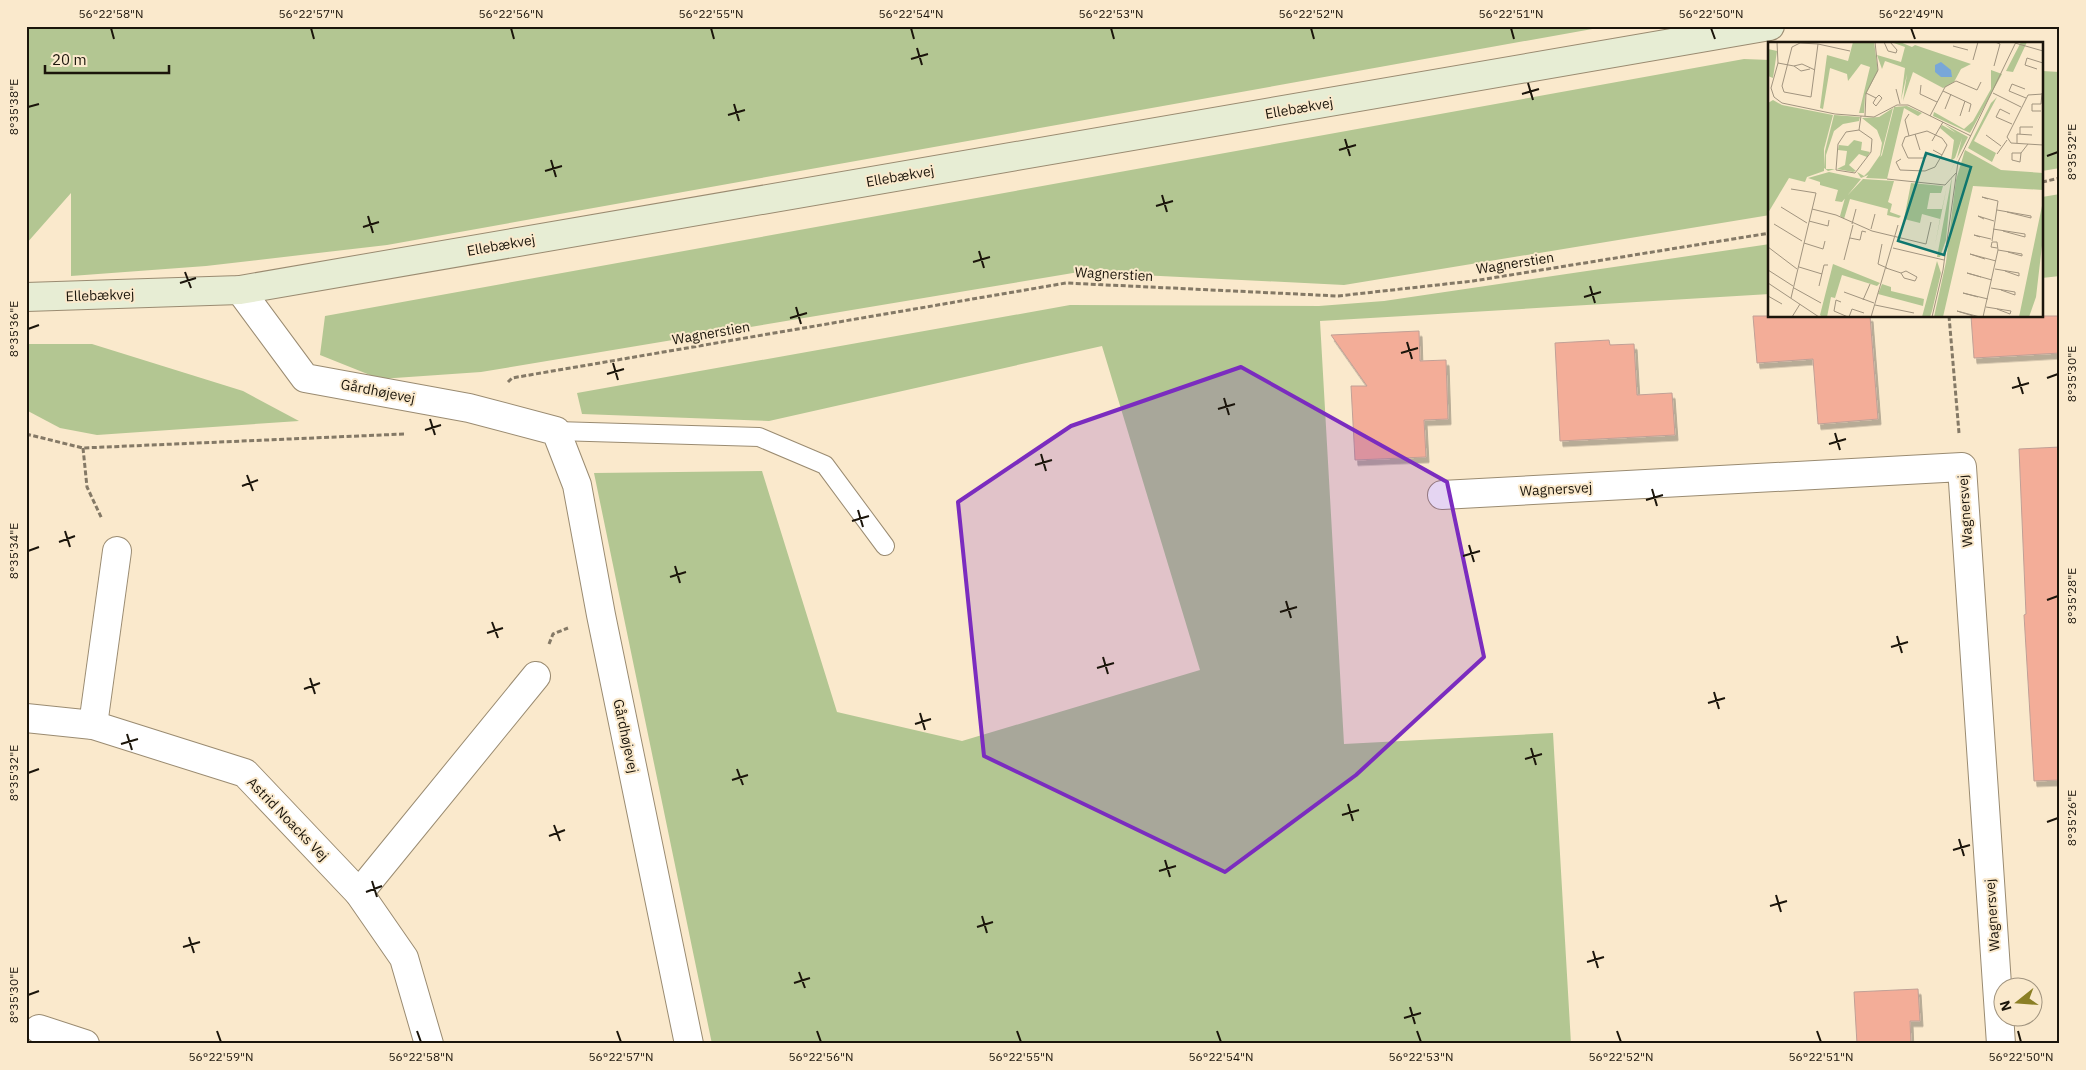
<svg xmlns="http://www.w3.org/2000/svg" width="2086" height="1070" font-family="'IBM Plex Sans',sans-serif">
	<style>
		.green { fill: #b3c692 }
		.building { fill: #f3ad98; stroke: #c0a096; filter: url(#shadow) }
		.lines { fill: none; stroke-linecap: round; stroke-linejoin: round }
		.lane-casing { stroke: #9a8b71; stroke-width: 20 }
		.street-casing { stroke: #9a8b71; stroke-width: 30 }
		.secondary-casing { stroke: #9a8b71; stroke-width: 30 }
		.path { stroke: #847966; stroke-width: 3; stroke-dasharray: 5 2.5; stroke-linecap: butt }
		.lane { stroke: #fff; stroke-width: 18 }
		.street { stroke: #fff; stroke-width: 28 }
		.secondary { stroke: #e7edd4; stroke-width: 28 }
		.marked { fill: #7b2cbf; fill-opacity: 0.2; stroke: #7b2cbf; stroke-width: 4; stroke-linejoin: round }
		.ticks { fill: none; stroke: #1b150b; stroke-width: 2 }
		.labels { text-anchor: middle; stroke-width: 4; stroke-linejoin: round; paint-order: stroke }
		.street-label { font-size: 14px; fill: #1b150b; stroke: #fae9cc }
		.inset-road { fill: none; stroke: #a1947f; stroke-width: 1 }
		.view { fill: #0f766e; fill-opacity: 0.15; stroke: #0f766e; stroke-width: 2.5 }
		.inset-edge { fill: none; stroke: #1b150b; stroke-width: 2.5 }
		.neatline { fill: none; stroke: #1b150b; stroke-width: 2 }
		.ticks-label { font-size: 12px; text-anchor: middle; fill: #1b150b }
	</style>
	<defs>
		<filter id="shadow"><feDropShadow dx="3" dy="5.5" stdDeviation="0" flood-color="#0004"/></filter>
	</defs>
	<rect width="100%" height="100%" fill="#fae9cc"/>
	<g class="green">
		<path d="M26 26H1609L387 245 206 266 71 276V193L26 244Z"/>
		<path d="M1744 59 1770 60V215L1344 285 1079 272 481 372 380 379 320 355 325 316Z"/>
		<path d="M2042 71 2060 72V168L2042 171Z"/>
		<path d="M2060 194V276L2042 278V197Z"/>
		<path d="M1770 244V294L1320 321 1344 744 1553 733 1571 1044H712L594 473 762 471 837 712 962 741 1200 670 1102 346 769 421 582 414 577 393 1070 305 1319 306 1384 301Z"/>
		<path d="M26 344H92L243 391 299 421 97 435 60 428 26 410Z"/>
	</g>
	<g class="building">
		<path d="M1753 316H1870L1878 419 1818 424 1813 359 1757 363Z"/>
		<path d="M1971 316H2060V353L1974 358Z"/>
		<path d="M1419 331 1420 361 1446 360 1448 419 1424 420 1426 457 1355 460 1351 386H1367L1331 335Z"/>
		<path d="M1609 340 1610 345 1634 344 1637 395 1672 393 1675 435 1560 441 1555 343Z"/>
		<path d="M2060 447V780L2034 781 2024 615 2026 614 2019 449Z"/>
		<path d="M1918 989 1920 1021H1910L1911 1044H1857L1854 992Z"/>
	</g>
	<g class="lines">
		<defs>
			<path id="lane" d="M556 431 759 437 825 465 885 546"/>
			<g id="street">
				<path d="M240 290 305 378 469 408 556 431 577 485 601 615 689 1044"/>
				<path d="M1442 495 1962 467 2001 1044"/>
				<path d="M26 718 93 725 245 773 359 893 404 958 429 1044"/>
				<path d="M93 725 117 551"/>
				<path d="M359 893 536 676"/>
				<path d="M39 1029 85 1044"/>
			</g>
			<path id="secondary" d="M26 297 240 290 1770 26"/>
		</defs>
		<use href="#lane" class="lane-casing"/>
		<use href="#street" class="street-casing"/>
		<use href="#secondary" class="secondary-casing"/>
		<g class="path">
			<path d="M2042 182 2060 178"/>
			<path d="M1949 316 1959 433"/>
			<path d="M508 382 512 378 1066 283 1338 296 1473 281 1770 233"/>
			<path d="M26 434 83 448 404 434"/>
			<path d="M83 448 87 487 102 519"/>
			<path d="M549 644 553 634 568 628"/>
		</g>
		<use href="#lane" class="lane"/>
		<use href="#street" class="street"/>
		<use href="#secondary" class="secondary"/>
	</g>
	<path class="marked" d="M1241 367 1447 482 1484 657 1356 775 1225 872 984 756 958 502 1071 426Z"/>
	<path class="ticks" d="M111 28 114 39M311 28 314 39M511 28 514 39M711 28 714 39M911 28 914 39M1111 28 1114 39M1311 28 1314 39M1511 28 1514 39M1711 28 1715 39M1911 28 1915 39M917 48 922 65M911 59 928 54M1528 83 1533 100M1522 94 1539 89M734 104 739 121M28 107 39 104M728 115 745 110M1345 139 1350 156M1339 150 1356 145M2047 156 2058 152M551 160 556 177M545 171 562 166M1162 195 1167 212M1156 206 1173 201M368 216 373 233M363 227 379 222M979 251 984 268M973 262 990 257M185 272 191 288M180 283 196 278M1590 286 1595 303M1584 297 1601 292M796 307 801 324M790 318 807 313M28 329 39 325M1407 342 1412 359M1401 353 1418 348M613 363 618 380M607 374 624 369M2018 377 2023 394M2047 378 2058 374M2012 388 2029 383M1224 398 1229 415M1218 409 1235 404M430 419 435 435M425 430 441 425M1835 433 1840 450M1829 444 1846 439M1041 454 1046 471M1035 465 1052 460M247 475 253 491M242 486 258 480M1652 489 1657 506M1646 500 1663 495M858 510 863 527M852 521 869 516M65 531 70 547M59 542 75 536M1469 545 1474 562M28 551 39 547M1463 556 1480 551M675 566 680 583M670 577 686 572M2047 600 2058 596M1286 601 1291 618M1280 612 1297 607M492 622 498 638M487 633 503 628M1897 636 1902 653M1891 647 1908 642M1103 657 1108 674M1097 668 1114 663M310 678 315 694M304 689 320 683M1714 692 1719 709M1708 703 1725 698M920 713 925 730M915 724 931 719M127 734 132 750M121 744 138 739M1531 748 1536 765M1525 759 1542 754M737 769 743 785M28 773 39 769M732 780 748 775M1348 804 1353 821M1342 815 1359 810M2047 822 2058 818M554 825 560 841M549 836 565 830M1959 839 1964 856M1953 850 1970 845M1165 860 1170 877M1159 871 1176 866M372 881 377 897M366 892 382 886M1776 895 1781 912M1770 906 1787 901M982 916 987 933M977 927 993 922M189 937 194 953M183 947 200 942M1593 951 1598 968M1587 962 1604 957M799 972 805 988M794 983 810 978M28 995 39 991M1410 1007 1415 1024M1404 1018 1421 1013M217 1031 221 1042M417 1031 421 1042M617 1031 621 1042M817 1031 821 1042M1017 1031 1021 1042M1217 1031 1221 1042M1417 1031 1421 1042M1617 1031 1621 1042M1817 1031 1821 1042M2018 1031 2021 1042"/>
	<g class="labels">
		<g class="street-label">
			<text transform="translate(1299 108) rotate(-10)" y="5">Ellebækvej</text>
			<text transform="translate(900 176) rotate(-10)" y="5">Ellebækvej</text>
			<text transform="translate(501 245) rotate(-10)" y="5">Ellebækvej</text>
			<text transform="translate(1515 263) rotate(-9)" y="5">Wagnerstien</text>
			<text transform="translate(1114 274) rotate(3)" y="5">Wagnerstien</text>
			<text transform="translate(100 295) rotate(-2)" y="5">Ellebækvej</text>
			<text transform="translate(711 333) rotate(-10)" y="5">Wagnerstien</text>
			<text transform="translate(378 391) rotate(11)" y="5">Gårdhøjevej</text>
			<text transform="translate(1556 489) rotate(-3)" y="5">Wagnersvej</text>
			<text transform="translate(1965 511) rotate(-94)" y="5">Wagnersvej</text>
			<text transform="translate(626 736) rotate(78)" y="5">Gårdhøjevej</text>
			<text transform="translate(288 819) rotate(46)" y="5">Astrid Noacks Vej</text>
			<text transform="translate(1992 915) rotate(-94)" y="5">Wagnersvej</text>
		</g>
	</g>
	<g transform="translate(1768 42)">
		<rect width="275" height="275" fill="#fae9cc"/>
		<path d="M85 0H106L110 29 97 54 96 71H91L102 25 93 22 80 39 79 32 62 26 55 67 52 66 59 13 80 19ZM123 0H132L144 5 147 3 203 22 193 27 186 40 175 46 145 30 135 59 139 32 133 58 137 26 117 19 114 27 109 13 133 20 137 5ZM253 0H259L245 30 238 29ZM0 7 9 9 5 36 0 34ZM223 28 234 32 202 91 165 74 166 70 196 87 205 79 223 47ZM229 55 206 99 228 111 224 120 200 106 223 61ZM5 58 14 63 65 73 56 107V129L39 135 37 140 21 136 0 171V61ZM139 64 154 71 150 74 136 66 119 137 98 136 114 113 126 65ZM125 66 112 117 100 133 93 136 89 130 96 134 101 129 112 113 114 101 109 88 94 76 111 75ZM66 73 92 75 91 79 75 82 66 89 58 113V127H67L60 129 56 126 57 109ZM176 82 200 95 181 132 189 116 194 96 187 116 183 119 186 98 172 86 174 83 188 91ZM86 98 94 100 93 108 102 110 99 115 91 112 81 123 88 129 85 130 69 127 77 123 79 109 70 108 71 103 80 104ZM197 108 233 128 275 131V148L205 144 175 275H166L178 220 188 138ZM61 130 93 137 74 160 67 159 70 148 52 143V140L40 136ZM184 134 178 198 172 215H169ZM95 137 126 139 120 160 124 162 122 170 133 174 131 176 119 173 120 167 82 157 76 177 72 174 77 156ZM143 141 175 144 173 151H162L159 167H174L179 144 167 203 172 177 154 172 152 181 136 177ZM275 159V195L268 255 261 275H251ZM169 219 173 231 164 269 162 275H154ZM65 222 112 241 109 244 74 233 67 256 63 255 59 275H54L52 273ZM114 242 123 245V249L156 257 155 264 110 252Z" fill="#b3c692"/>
		<path d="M173 20 183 28 184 35H173L167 30V23Z" fill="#78a7d8"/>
		<path class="inset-road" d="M9 0 10 21 3 46 6 55 14 61 67 72 106 75 129 63H140L203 94M116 0 120 9 128 11 129 8 122 0M247 1 275 9M50 2 32 1 24 5 14 44 16 50 43 55 50 2 82 9M185 4 200 8M205 18 210 0M10 21 26 24M226 24 232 2 227 0M42 27 33 29 26 24 34 22 47 28M269 27 257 23 259 16 275 21M153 43 152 52 169 60M128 47 132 62M257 47 244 42 241 49 258 56M175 49 203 62 201 70M98 51 108 56 105 61 108 64 114 56 111 53 108 56M225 51 253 65M275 52 260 53 239 95 243 101 275 103M177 67 183 52M273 69H264V62H273L274 51M242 72 232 67 228 75 244 82M97 74 98 51 110 28 107 0M162 74 177 45 188 39 209 48 213 40M192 74 197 59M91 88 104 97 103 110 87 131 68 128 70 102 78 90 91 88 93 74M147 92 152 108M252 92V85H265M218 93 233 104M141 94 137 78 141 72M164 99 175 80M249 101V92L264 93M253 111 252 120 244 118V111H253L260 102M229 112 239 98M159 113 157 116H140L134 103 137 95 159 89 174 96 179 103 174 113 165 108M133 117 128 120 132 128 157 129 167 125 174 113M119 137 177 143 188 131M220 157 214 155 230 159 224 199M13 165 39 181M44 167 68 173 104 189 158 202 163 180M229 168 263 174V176L239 170M216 177 210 174 226 179M41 179 60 184 61 178M6 182 34 199M84 182 88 167M103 187 107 172M225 187 257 192V195L235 189M212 195 206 193 223 197M82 196 92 198 94 189 98 190M36 201 55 207 57 199M114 202 110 222 119 226M0 205 29 227M125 206 176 218M230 208 254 212V214L240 210M217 217 202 212 228 219M76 218 85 183M31 225 54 232M118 226 133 231 136 236 147 239 149 235 138 229 133 231M227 227 251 231V234L237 229M0 228 25 244M213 235 199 231 224 238M0 241 51 275M51 244 56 223H60M26 246 53 261M223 246 247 250V253L233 248M76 250 106 261M0 254 14 262M210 255 195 251 220 257M23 256 48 151 23 147M95 258 102 242M73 260 68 258 66 269 80 275M107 263 146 271M218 265 243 269 242 272 229 267M205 274 189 269 212 275M24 275 32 262M81 275 84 267 96 271M103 275 130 183M164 275 175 228 190 120 248 0M215 275 230 208 229 200H224L223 205 229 206"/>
		<path class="view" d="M158 111 203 125 176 213 130 199Z"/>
		<rect width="275" height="275" class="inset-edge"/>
	</g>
	<rect width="2086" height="1070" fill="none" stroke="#fae9cc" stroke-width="55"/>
	<g transform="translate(2018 1002) rotate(253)"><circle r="24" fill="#fae9cc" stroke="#a1947f"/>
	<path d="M0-4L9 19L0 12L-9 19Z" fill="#8b7f25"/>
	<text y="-8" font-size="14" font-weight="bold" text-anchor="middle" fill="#1b150b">N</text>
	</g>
	<path d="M45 65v8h124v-8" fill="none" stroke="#1b150b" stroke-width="2.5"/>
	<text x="52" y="65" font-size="15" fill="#1b150b" stroke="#fae9cc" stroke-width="4" paint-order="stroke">20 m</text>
	<rect x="28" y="28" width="2030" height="1014" class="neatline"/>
	<g class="ticks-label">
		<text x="111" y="18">56°22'58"N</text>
		<text x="311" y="18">56°22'57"N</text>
		<text x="511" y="18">56°22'56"N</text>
		<text x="711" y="18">56°22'55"N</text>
		<text x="911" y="18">56°22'54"N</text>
		<text x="1111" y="18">56°22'53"N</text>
		<text x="1311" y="18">56°22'52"N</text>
		<text x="1511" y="18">56°22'51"N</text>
		<text x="1711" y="18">56°22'50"N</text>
		<text x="1911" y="18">56°22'49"N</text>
		<text transform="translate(14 107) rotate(-90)" y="4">8°35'38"E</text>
		<text transform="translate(2072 152) rotate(-90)" y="4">8°35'32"E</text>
		<text transform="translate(14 329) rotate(-90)" y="4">8°35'36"E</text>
		<text transform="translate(2072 374) rotate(-90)" y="4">8°35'30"E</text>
		<text transform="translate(14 551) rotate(-90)" y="4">8°35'34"E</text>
		<text transform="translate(2072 596) rotate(-90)" y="4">8°35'28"E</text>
		<text transform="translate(14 773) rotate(-90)" y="4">8°35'32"E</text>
		<text transform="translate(2072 818) rotate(-90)" y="4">8°35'26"E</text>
		<text transform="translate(14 995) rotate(-90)" y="4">8°35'30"E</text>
		<text x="221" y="1061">56°22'59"N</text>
		<text x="421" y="1061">56°22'58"N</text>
		<text x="621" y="1061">56°22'57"N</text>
		<text x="821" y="1061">56°22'56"N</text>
		<text x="1021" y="1061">56°22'55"N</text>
		<text x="1221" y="1061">56°22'54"N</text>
		<text x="1421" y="1061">56°22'53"N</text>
		<text x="1621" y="1061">56°22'52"N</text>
		<text x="1821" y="1061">56°22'51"N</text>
		<text x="2021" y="1061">56°22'50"N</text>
	</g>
</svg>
